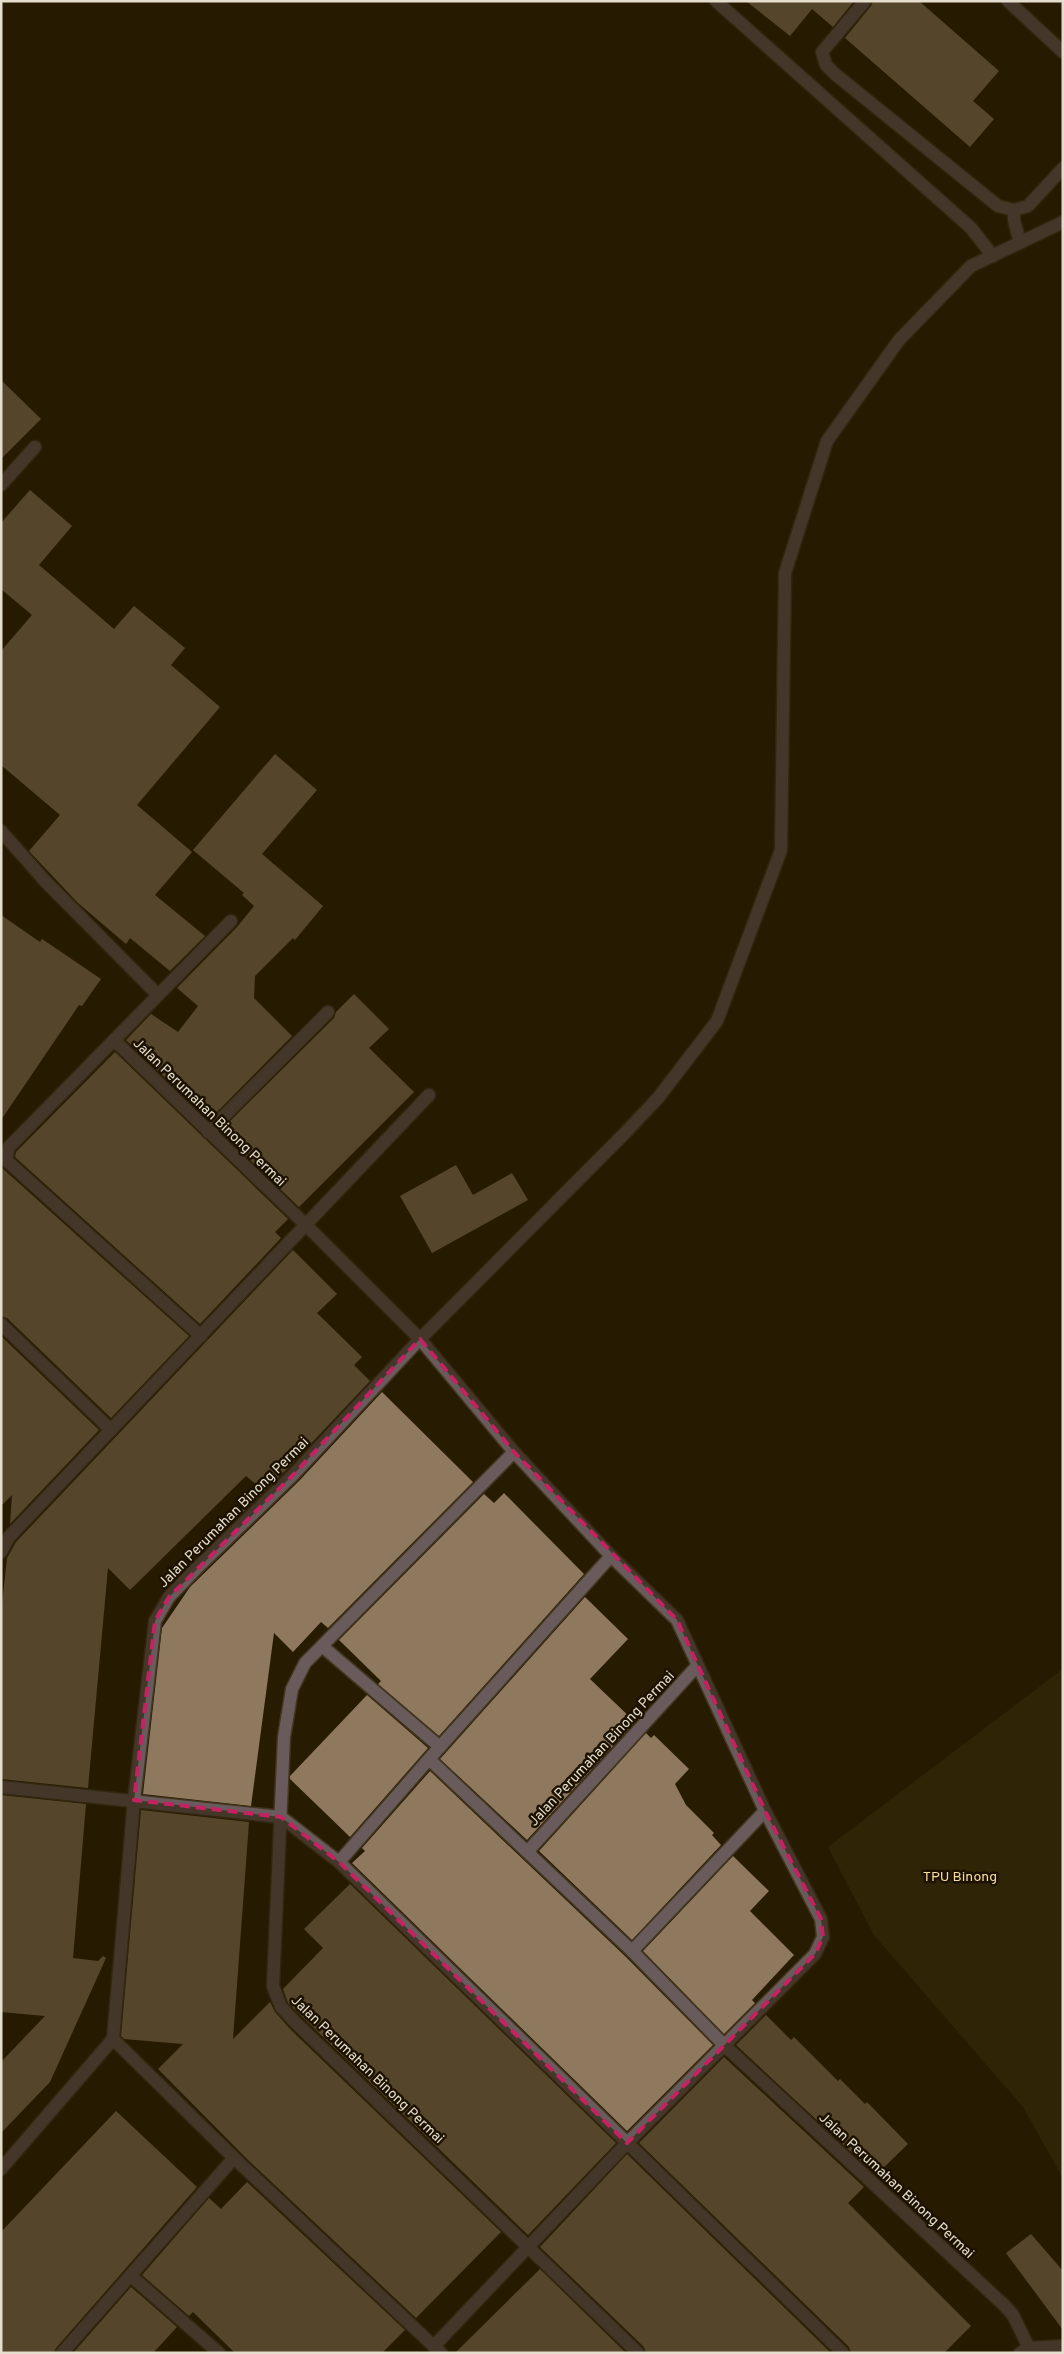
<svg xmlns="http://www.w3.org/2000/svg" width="1064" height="2354" font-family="Overpass,sans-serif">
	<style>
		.green { fill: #3d2f0c }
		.building { fill: #8e785e }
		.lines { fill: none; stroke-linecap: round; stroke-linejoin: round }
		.minor-casing { stroke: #42361e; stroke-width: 15 }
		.tertiary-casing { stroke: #42361e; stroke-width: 15 }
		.minor { stroke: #695a5c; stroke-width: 12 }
		.tertiary { stroke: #695a5c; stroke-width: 12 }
		.marked { fill: none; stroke: #c42261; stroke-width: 4; stroke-dasharray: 10 6; stroke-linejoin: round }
		.labels { text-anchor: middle; stroke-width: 5; stroke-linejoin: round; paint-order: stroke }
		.street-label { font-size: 14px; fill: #e5ddcd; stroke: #1d1200 }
		.park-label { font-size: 14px; fill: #fadea0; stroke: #1d1200 }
	</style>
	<rect width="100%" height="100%" fill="#271b01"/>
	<path class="green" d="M1063 1669V2178L1023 2107 874 1935 828 1847Z"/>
	<g class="building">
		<path d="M746 1H854L833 27 812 9 790 36Z"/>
		<path d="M873 1H919L999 71 973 101 994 119 970 147 845 38 871 6Z"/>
		<path d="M1 380 41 419 1 459Z"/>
		<path d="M30 490 72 526 39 565 114 629 134 606 185 648 171 665 220 707 137 805 192 852 155 895 205 936 170 971 130 938 126 944 78 903 29 851 60 815 1 765V651L32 615 1 589V523Z"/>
		<path d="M275 754 317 790 262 854 323 906 295 940 293 938 255 976 254 998 292 1036 209 1120 126 1040 151 1014 178 1032 198 1006 177 988 237 927 254 906 242 895 244 893 193 850Z"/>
		<path d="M1 915 40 942 42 939 101 979 82 1006 79 1005 1 1120Z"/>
		<path d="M354 994 389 1029 369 1048 414 1092 299 1207 220 1131 334 1018 336 1012Z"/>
		<path d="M115 1052 288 1219 275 1232 281 1238 200 1324 15 1157 16 1152Z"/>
		<path d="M456 1165 473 1195 512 1173 528 1200 432 1253 400 1196Z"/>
		<path d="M1 1167 189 1336 111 1418 7 1318 1 1316Z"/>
		<path d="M293 1250 337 1294 317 1313 362 1357 354 1365 370 1381 287 1469 235 1520 258 1486 246 1476 130 1590 108 1568 88 1788 1 1779V1613L7 1558 16 1542Z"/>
		<path d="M1 1336 99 1430 10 1524 12 1495 1 1506Z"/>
		<path d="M382 1392 473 1482 328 1628 321 1622 293 1652 274 1633 251 1806 143 1794 162 1628 190 1587 299 1481Z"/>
		<path d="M504 1493 584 1574 439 1736 378 1684 381 1681 339 1640 484 1494 494 1503Z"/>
		<path d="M585 1597 628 1639 590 1679 635 1722 527 1840 440 1759Z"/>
		<path d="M367 1695 428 1748 350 1837 290 1779V1776Z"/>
		<path d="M646 1733 651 1738 654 1735 689 1769 675 1784 686 1805 714 1833 712 1835 721 1845 632 1940 539 1851Z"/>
		<path d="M430 1771 626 1957 713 2045 627 2131 352 1863 365 1851 362 1848Z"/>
		<path d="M1 1795 86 1804 73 1958 98 1961 103 1956 106 1958 50 2082 1 2133V2062L45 2016 1 2012Z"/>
		<path d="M141 1810 249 1822 233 2039 270 2002 275 2012 290 2029 501 2232 416 2318 246 2158 158 2069 183 2044 124 2039 121 2036Z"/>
		<path d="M733 1856 769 1891 750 1911 794 1955 752 2000 755 2003 724 2034 643 1951Z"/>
		<path d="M350 1884 616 2143 528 2235 288 2003 283 1989 323 1948 304 1929Z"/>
		<path d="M766 2015 791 2040 794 2037 838 2081 840 2079 865 2104 867 2102 908 2144 876 2175 736 2045Z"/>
		<path d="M724 2057 864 2187 848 2203 971 2326 944 2353H851L849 2347 639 2143Z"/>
		<path d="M116 2111 197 2187 56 2348 54 2353H1V2232Z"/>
		<path d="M627 2154 831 2353H646L644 2347 540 2247Z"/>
		<path d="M247 2182 405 2330 382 2353H235L193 2312 189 2316 142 2275 209 2198 221 2209Z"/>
		<path d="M1031 2234 1063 2271V2330L1006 2253Z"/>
		<path d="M540 2269 626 2353H455Z"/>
		<path d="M131 2287 177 2327 153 2353H73Z"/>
	</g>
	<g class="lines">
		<defs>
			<g id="minor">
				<path d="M716 1 971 228 993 256"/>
				<path d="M865 1 822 52 826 65 835 74 998 206 1014 210 1028 206 1063 168"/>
				<path d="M1008 1 1063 52"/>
				<path d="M1014 210V220L1020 243"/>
				<path d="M1 485 35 447"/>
				<path d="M1 831 45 881 158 995"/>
				<path d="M114 1040 306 1225 420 1339 514 1452 611 1556 677 1620 765 1811 821 1919 823 1937 815 1954 627 2143 434 2346"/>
				<path d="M208 1132 328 1012"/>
				<path d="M1 1324 111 1430"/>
				<path d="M201 1336 6 1160 9 1147 231 921"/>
				<path d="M514 1452 305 1663 292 1689 284 1737 273 1986 281 2007 296 2023 638 2353"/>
				<path d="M1 1552 9 1537 429 1095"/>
				<path d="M322 1646 440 1747"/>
				<path d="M429 1759 632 1951 724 2045 1005 2306 1013 2315 1029 2348 1020 2353"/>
				<path d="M1 1787 281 1817 339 1862 843 2353"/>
				<path d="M528 1851 697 1666"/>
				<path d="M339 1862 429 1759 611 1556"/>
				<path d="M632 1951 765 1811"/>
				<path d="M113 2039 134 1800 155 1621 169 1597 197 1568 293 1475 420 1339 624 1134 658 1098 717 1021 781 850 785 573 827 441 899 340 971 266 1063 222"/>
				<path d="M131 2276 219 2353"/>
				<path d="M1029 2348 1063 2346"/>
				<path d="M62 2353 234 2158"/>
			</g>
			<path id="tertiary" d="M1 2169 113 2039 234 2158 441 2353"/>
		</defs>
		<use href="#minor" class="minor-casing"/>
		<use href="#tertiary" class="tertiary-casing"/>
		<use href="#minor" class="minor"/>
		<use href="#tertiary" class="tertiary"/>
	</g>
	<path d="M0 0H1064V2354H0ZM420 1339 514 1452 677 1620 765 1811 821 1919 823 1937 815 1954 627 2143 339 1862 281 1817 134 1800 155 1621 169 1597 293 1475Z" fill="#271b01" fill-opacity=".55" fill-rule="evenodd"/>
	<path class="marked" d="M420 1339 514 1452 677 1620 765 1811 821 1919 823 1937 815 1954 627 2143 339 1862 281 1817 134 1800 155 1621 169 1597 293 1475Z"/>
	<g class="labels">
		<g class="street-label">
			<text transform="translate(210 1112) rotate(44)" y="5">Jalan Perumahan Binong Permai</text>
			<text transform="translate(233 1512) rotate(-45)" y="5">Jalan Perumahan Binong Permai</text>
			<text transform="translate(601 1748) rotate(-47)" y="5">Jalan Perumahan Binong Permai</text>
			<text transform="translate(368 2069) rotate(44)" y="5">Jalan Perumahan Binong Permai</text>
			<text transform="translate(897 2185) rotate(43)" y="5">Jalan Perumahan Binong Permai</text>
		</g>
		<g class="park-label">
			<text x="960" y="1881">TPU Binong</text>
		</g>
	</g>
	<rect width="1064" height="2354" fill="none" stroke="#e5ddcd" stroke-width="5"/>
</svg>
